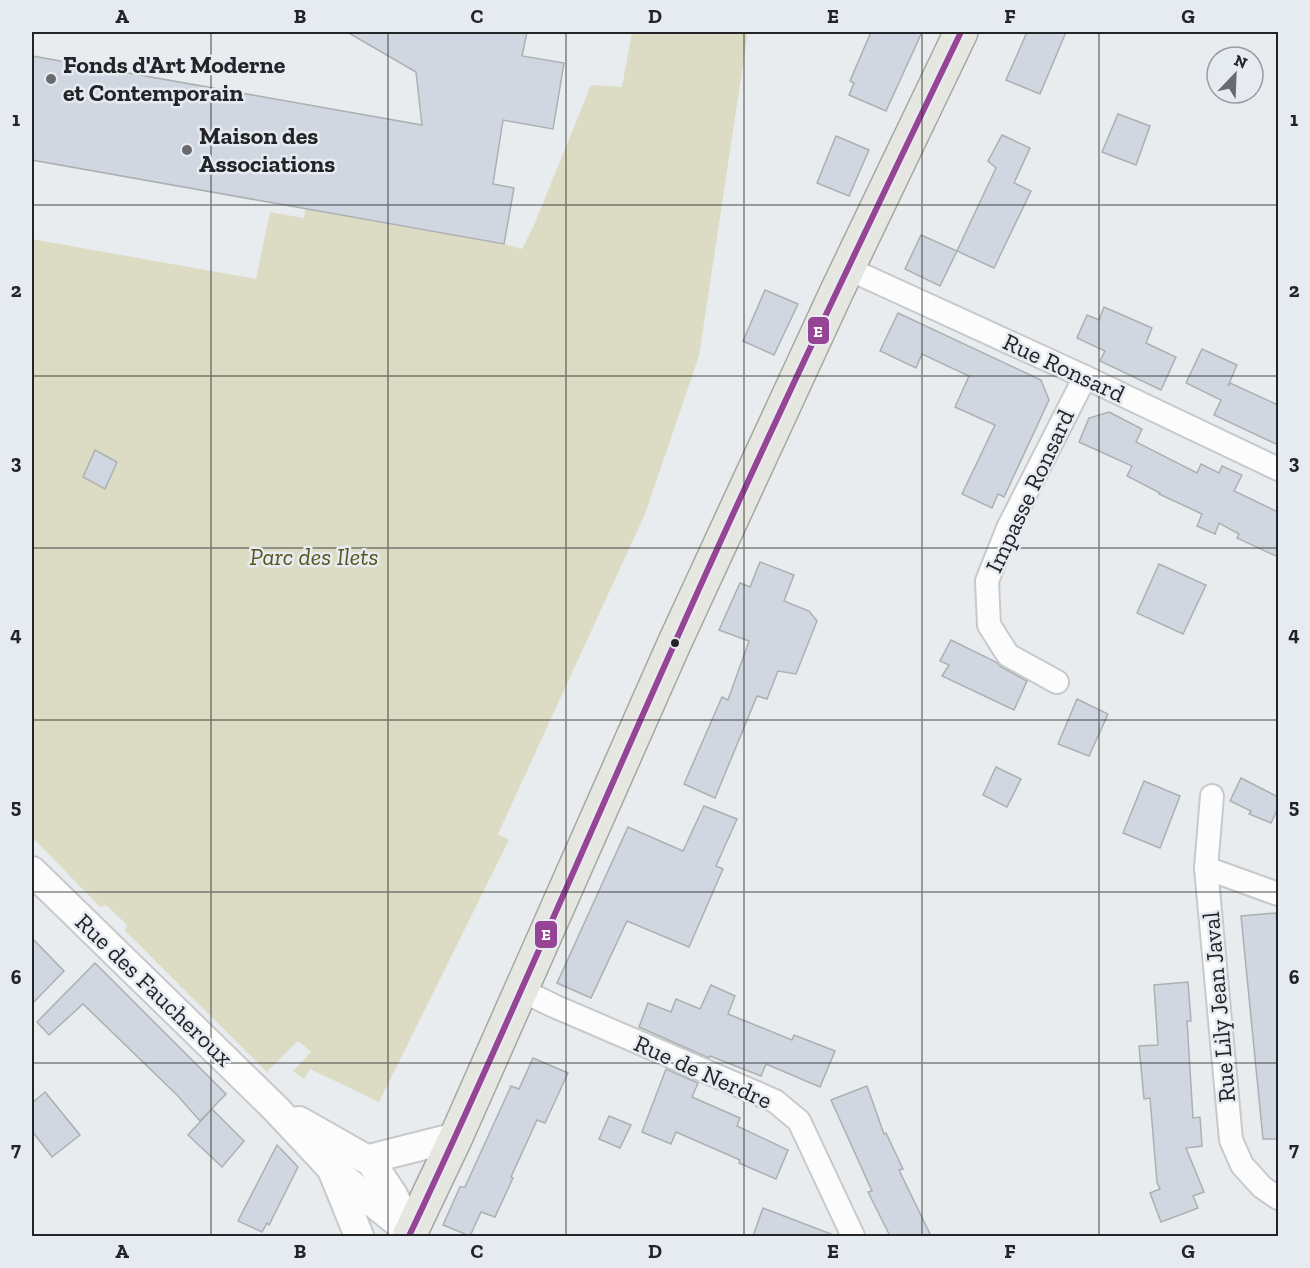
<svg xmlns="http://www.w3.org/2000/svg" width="1310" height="1268" font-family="'Zilla Slab',serif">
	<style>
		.green { fill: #dcdcc4 }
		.building { fill: #d0d7e0; stroke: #adb0b2; stroke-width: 1.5 }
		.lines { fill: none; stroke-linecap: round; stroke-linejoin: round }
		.minor-casing { stroke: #c7c9cb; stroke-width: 26 }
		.tertiary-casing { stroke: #c7c9cb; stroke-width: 32 }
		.primary-casing { stroke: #a6a7a0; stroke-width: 36 }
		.minor { stroke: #fcfcfd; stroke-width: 22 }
		.tertiary { stroke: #fcfcfd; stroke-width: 28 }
		.primary { stroke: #e7e7e2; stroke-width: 33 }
		.bus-1-casing { stroke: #e6ebf2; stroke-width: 10 }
		.bus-1 { stroke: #954593; stroke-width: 6 }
		.grid { fill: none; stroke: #222427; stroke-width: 1.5; stroke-opacity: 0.55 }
		.poi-dot { fill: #686a6d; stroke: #e6ebf2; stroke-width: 2 }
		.bus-dot { fill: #222427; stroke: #e6ebf2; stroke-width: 2 }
		.labels { text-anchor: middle; stroke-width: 5; stroke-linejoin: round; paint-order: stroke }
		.poi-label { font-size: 24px; font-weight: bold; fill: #222427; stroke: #e6ebf2; text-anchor: start }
		.street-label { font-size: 24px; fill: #222427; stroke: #e6ebf2 }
		.park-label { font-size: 24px; font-style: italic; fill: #5a561b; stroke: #e6ebf2 }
		.line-badge { stroke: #e6ebf2; stroke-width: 2 }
		.badge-label { font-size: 16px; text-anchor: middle; font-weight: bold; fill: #fff }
		.neatline { fill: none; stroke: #222427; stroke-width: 2 }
		.grid-label { font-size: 20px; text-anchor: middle; font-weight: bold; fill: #222427 }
	</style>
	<rect width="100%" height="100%" fill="#e9ecef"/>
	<path class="green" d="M632 32H748L699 356 645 514 498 834 509 840 379 1102 310 1069 304 1079 293 1071 311 1052 298 1041 267 1072 125 931 127 925 106 905 100 907 32 837V239L256 279 270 212 304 218 305 209 504 244 522 249 534 225 591 85 622 87Z"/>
	<g class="building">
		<path d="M347 32H527L522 56 564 63 553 129 503 120 493 184 514 188 504 244 32 160V56L422 125 416 72Z"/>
		<path d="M871 32H922L886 111 849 95 854 83 850 81Z"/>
		<path d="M1027 32H1066L1040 94 1006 80Z"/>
		<path d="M1118 114 1150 126 1136 165 1102 152Z"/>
		<path d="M1002 135 1030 148 1014 183 1031 191 994 268 957 251 996 168 988 161Z"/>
		<path d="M836 136 869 150 849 196 817 183Z"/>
		<path d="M921 235 957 251 940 286 905 269Z"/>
		<path d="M765 290 798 304 774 355 743 341Z"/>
		<path d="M1104 307 1152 328 1146 343 1176 357 1161 390 1100 361 1105 351 1077 338 1087 315 1099 320Z"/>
		<path d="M898 313 1041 380 1049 400 1004 497 998 494 992 508 962 494 995 425 955 407 969 376 922 354 916 368 880 351Z"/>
		<path d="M1202 349 1237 365 1228 386 1230 383 1278 405V445L1214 415 1221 400 1186 383Z"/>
		<path d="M1109 412 1142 429 1136 442 1197 473 1201 464 1219 473 1222 466 1242 475 1234 491 1278 512V557L1237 538 1239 534 1219 523 1215 534 1197 526 1202 514 1159 494 1160 493 1127 476 1132 466 1079 442 1089 418Z"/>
		<path d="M95 450 117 462 105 489 83 477Z"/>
		<path d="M760 562 794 575 784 601 809 611 817 621 796 674 778 671 767 699 757 696 715 798 684 784 722 697 728 700 749 641 719 630 740 583 750 587Z"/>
		<path d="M1159 564 1206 585 1183 634 1137 613Z"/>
		<path d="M951 640 996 662 1001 667 1027 681 1014 710 942 676 949 665 940 661Z"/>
		<path d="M1077 699 1108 714 1089 756 1058 744Z"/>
		<path d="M996 767 1021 779 1007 807 983 795Z"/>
		<path d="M1241 778 1278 797V808L1271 823 1249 814 1251 811 1230 801Z"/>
		<path d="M1144 781 1180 796 1160 848 1123 833Z"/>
		<path d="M704 806 737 819 716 866 723 869 689 947 627 921 591 998 557 983 628 827 683 851Z"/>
		<path d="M1276 913 1278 939V1139H1263L1241 916Z"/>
		<path d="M32 938 64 971 32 1004Z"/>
		<path d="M95 963 226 1094 200 1121 177 1095 83 1004 49 1035 37 1022Z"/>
		<path d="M1188 982 1191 1021H1187L1193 1118 1200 1117 1202 1146 1186 1148 1204 1192 1193 1196 1198 1208 1161 1222 1150 1193 1160 1189 1157 1182 1150 1098 1144 1099 1139 1046 1158 1045 1154 985Z"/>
		<path d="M711 985 735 996 728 1014 792 1040 794 1035 835 1051 820 1087 766 1064 761 1076 710 1056 709 1058 639 1027 648 1003 671 1012 676 999 700 1009Z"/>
		<path d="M533 1058 568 1073 545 1123 537 1120 511 1177 513 1178 495 1217 481 1212 470 1236 443 1225 460 1187H465L511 1086 519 1089Z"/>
		<path d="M666 1069 698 1083 692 1097 740 1118 737 1126 788 1150 776 1179 739 1163 740 1160 676 1132 671 1144 642 1132Z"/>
		<path d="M867 1086 884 1134 886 1133 903 1169 899 1170 931 1236H890L868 1192 872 1191 831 1100Z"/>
		<path d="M45 1092 80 1135 52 1157 32 1131V1103Z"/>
		<path d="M212 1109 244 1141 222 1167 188 1135Z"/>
		<path d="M609 1116 631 1125 620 1148 599 1139Z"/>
		<path d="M277 1145 298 1167 269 1225 267 1223 262 1232 238 1221Z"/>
		<path d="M763 1208 831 1234V1236H753Z"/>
	</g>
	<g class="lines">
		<defs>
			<g id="minor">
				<path d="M849 269 1085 377 1278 469"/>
				<path d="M1057 682 1008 655 989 625 987 581 1008 528 1085 377"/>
				<path d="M1212 796 1206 868 1231 1140 1242 1165 1262 1187 1278 1198"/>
				<path d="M1206 868 1278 894"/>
				<path d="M521 990 554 1006 775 1101 799 1121 853 1236"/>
			</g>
			<g id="tertiary">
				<path d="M32 871 276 1109 333 1170 411 1233"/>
				<path d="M299 1121 364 1158 369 1159 456 1137"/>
				<path d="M369 1159 393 1195 408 1225"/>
				<path d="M333 1172 359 1236"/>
			</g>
			<path id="primary" d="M409 1236 456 1137 674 644 836 293 961 32"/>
		</defs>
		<use href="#minor" class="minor-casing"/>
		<use href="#tertiary" class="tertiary-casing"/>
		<use href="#primary" class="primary-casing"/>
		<use href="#minor" class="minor"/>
		<use href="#tertiary" class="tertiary"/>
		<use href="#primary" class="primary"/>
		<defs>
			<path id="bus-1" d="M409 1236C501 1042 585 843 673 647 765 440 863 236 961 32"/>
		</defs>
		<use href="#bus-1" class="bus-1-casing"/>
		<use href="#bus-1" class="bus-1"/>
	</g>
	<path class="grid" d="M211 32V1236M388 32V1236M566 32V1236M744 32V1236M922 32V1236M1099 32V1236M32 205H1278M32 376H1278M32 548H1278M32 720H1278M32 892H1278M32 1063H1278"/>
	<g class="poi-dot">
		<circle cx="51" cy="79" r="6"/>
		<circle cx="187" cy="150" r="6"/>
	</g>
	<circle class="bus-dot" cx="675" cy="643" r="5"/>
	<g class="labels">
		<g class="poi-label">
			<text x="63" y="73">Fonds d'Art Moderne<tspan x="63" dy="28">et Contemporain</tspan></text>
			<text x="199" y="144">Maison des<tspan x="199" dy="28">Associations</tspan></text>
		</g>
		<g class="street-label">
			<text transform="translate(1064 368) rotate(25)" y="8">Rue Ronsard</text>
			<text transform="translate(1030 491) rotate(-65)" y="8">Impasse Ronsard</text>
			<text transform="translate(154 990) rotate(44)" y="8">Rue des Faucheroux</text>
			<text transform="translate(1219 1007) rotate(-95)" y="8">Rue Lily Jean Javal</text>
			<text transform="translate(703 1072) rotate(24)" y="8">Rue de Nerdre</text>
		</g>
		<g class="park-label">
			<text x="314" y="565">Parc des Ilets</text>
		</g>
	</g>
	<g class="line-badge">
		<rect x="807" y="316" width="23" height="29" rx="6" fill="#954593"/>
		<rect x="534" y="920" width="24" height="29" rx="6" fill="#954593"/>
	</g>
	<g class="badge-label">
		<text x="818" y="337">E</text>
		<text x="546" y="940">E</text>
	</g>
	<rect width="1310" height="1268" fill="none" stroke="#e6ebf2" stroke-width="66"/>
	<g transform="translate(1235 75) rotate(23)"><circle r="28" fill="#e6ebf2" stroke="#989ba1" stroke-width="1.5"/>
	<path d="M0-4.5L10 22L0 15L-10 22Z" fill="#686a6d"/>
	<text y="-9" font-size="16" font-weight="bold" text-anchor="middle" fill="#222427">N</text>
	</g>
	<rect x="33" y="33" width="1244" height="1202" class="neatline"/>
	<g class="grid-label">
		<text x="122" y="23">A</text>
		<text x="300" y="23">B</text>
		<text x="477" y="23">C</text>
		<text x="655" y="23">D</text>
		<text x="833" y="23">E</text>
		<text x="1010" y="23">F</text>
		<text x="1188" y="23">G</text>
		<text x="16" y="126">1</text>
		<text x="1294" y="126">1</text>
		<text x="16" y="297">2</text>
		<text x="1294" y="297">2</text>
		<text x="16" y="469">3</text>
		<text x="1294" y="469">3</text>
		<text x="16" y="641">4</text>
		<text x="1294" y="641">4</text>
		<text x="16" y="813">5</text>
		<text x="1294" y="813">5</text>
		<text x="16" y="984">6</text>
		<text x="1294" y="984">6</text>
		<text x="16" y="1156">7</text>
		<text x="1294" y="1156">7</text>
		<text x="122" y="1258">A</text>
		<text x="300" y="1258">B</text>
		<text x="477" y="1258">C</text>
		<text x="655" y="1258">D</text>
		<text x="833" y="1258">E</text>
		<text x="1010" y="1258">F</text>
		<text x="1188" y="1258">G</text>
	</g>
</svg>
